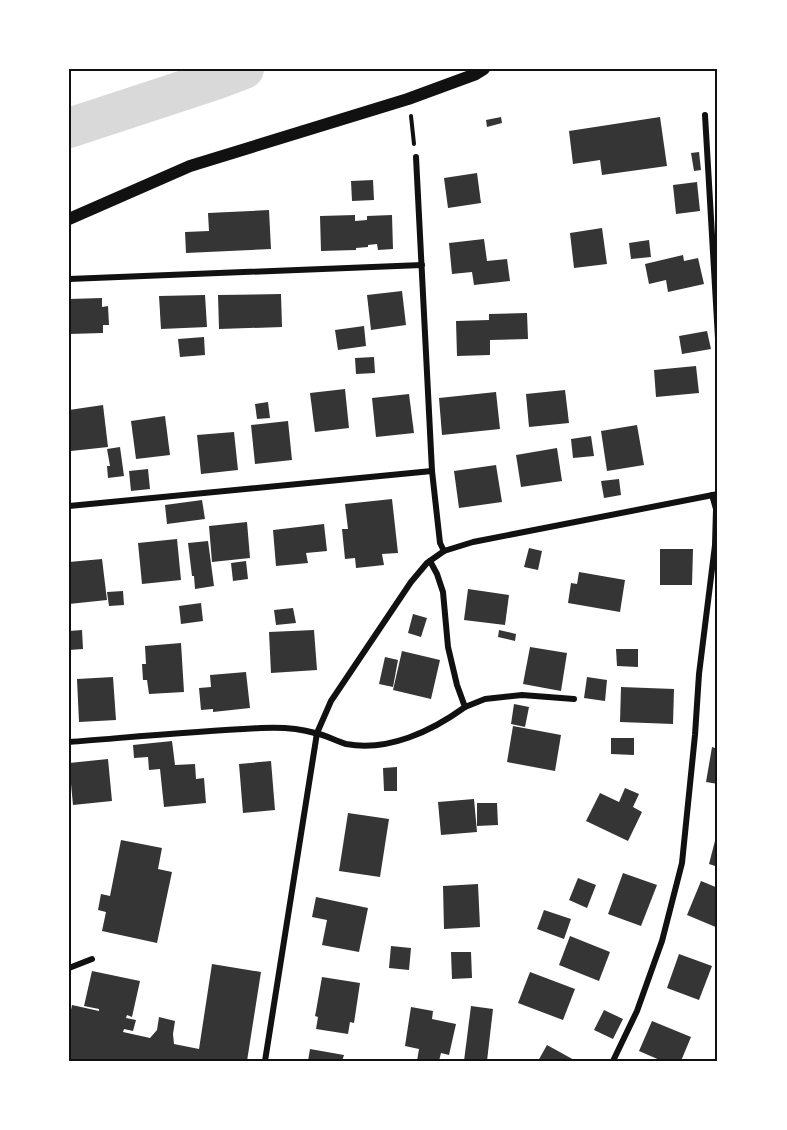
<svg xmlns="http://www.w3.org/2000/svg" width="787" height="1130" font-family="Raleway,sans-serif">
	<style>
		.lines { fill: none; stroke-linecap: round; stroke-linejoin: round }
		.river { stroke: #d9d9d9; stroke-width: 40 }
		.building { fill: #353535 }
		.path { stroke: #111; stroke-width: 4 }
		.minor { stroke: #111; stroke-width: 6 }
		.secondary { stroke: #111; stroke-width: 12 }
		.neatline { fill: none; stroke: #111; stroke-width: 2 }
	</style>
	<rect width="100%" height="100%" fill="#fff"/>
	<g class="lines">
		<path class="river" d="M69 128 215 80 244 69"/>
	</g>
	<g class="building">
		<path d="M501 117 502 123 487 127 486 120Z"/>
		<path d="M660 117 667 166 602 175 600 160 573 164 569 131Z"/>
		<path d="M699 152 701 170 694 171 691 153Z"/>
		<path d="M477 173 481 203 448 208 444 178Z"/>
		<path d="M373 180 374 200 352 201 351 181Z"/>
		<path d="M697 182 700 211 676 214 673 185Z"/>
		<path d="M269 210 271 249 186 253 185 232 209 231 208 213Z"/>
		<path d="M355 215V221L367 220V216L392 215 393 249 378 250 377 244 368 245V247L356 248V250L321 251 320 216Z"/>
		<path d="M602 228 607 264 574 268 570 233Z"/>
		<path d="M484 239 487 261 507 259 510 281 474 285 472 272 452 274 449 243Z"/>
		<path d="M649 240 651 257 631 259 629 243Z"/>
		<path d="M683 255 684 261 698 258 704 284 668 292 666 280 649 284 645 264Z"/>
		<path d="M402 291 406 325 371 330 367 295Z"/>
		<path d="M281 294 282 327 219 329 218 295Z"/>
		<path d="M205 295 207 327 161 329 159 296Z"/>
		<path d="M102 298V307L108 306 109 325H103V333L69 334V299Z"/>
		<path d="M527 313 528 339 490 340V355L457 356 456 321 489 320V314Z"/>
		<path d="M364 326 366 346 338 350 335 330Z"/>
		<path d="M707 331 711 349 682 354 679 336Z"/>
		<path d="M204 337 205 355 180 357 178 339Z"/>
		<path d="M374 357 375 373 356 374 355 358Z"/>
		<path d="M696 366 699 393 656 397 654 370Z"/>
		<path d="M345 389 349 428 315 432 310 393Z"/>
		<path d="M565 390 569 423 529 427 526 394Z"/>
		<path d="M496 392 500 429 442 435 439 398Z"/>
		<path d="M409 394 414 433 376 437 372 398Z"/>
		<path d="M268 402 270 418 257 419 255 404Z"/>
		<path d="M103 405 108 447 71 451 69 437V410Z"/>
		<path d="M165 416 170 455 136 459 131 421Z"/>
		<path d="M288 421 292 460 255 464 251 425Z"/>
		<path d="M637 425 644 465 607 471 601 431Z"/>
		<path d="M234 432 238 470 201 474 197 435Z"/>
		<path d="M591 436 594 456 573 458 571 439Z"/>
		<path d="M120 447 124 476 108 478 107 466H110L107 449Z"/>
		<path d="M557 448 562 481 521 487 516 455Z"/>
		<path d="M496 465 502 502 459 508 454 471Z"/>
		<path d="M148 469 150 489 131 491 129 471Z"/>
		<path d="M619 479 621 495 604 498 601 481Z"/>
		<path d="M392 499 398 553 382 554 384 565 356 568 355 558 345 559 342 529H348L345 504Z"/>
		<path d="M202 500 205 519 167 524 165 505Z"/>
		<path d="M247 522 250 558 212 562 209 526Z"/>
		<path d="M324 524 327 551 306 553 308 563 276 566 273 530Z"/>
		<path d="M177 539 181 580 142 584 138 543Z"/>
		<path d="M208 541 214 586 195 589 194 576H192L188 543Z"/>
		<path d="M529 548 542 551 538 570 524 567Z"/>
		<path d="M660 549H693L692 585H660Z"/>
		<path d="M102 559 107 600 69 604V562Z"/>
		<path d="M246 561 248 579 233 581 231 563Z"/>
		<path d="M579 572 625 580 620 612 568 603 571 583 577 584Z"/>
		<path d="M468 589 509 595 505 625 464 620Z"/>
		<path d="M123 591 124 605 109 606 107 592Z"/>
		<path d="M201 603 203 621 181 624 179 606Z"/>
		<path d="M293 608 296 623 276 625 274 610Z"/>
		<path d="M413 614 427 618 421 637 408 633Z"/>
		<path d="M82 630 83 649 69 650V631Z"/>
		<path d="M314 630 317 670 271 673 269 632Z"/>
		<path d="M499 630 516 634 515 641 498 637Z"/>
		<path d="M181 643 184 692 149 694 147 680H143L142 664H146L145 646Z"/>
		<path d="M530 647 567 653 561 691 523 684Z"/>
		<path d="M616 649H638V667L617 666Z"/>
		<path d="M402 651 440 660 431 699 393 690Z"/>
		<path d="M385 657 398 660 393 687 379 684Z"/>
		<path d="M246 672 250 708 213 712V709L201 710 199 688 211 687 210 675Z"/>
		<path d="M113 677 116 720 79 722 77 679Z"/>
		<path d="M587 677 607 680 605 701 584 698Z"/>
		<path d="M621 687 674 689 673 724 620 722Z"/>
		<path d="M514 704 529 707 525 727 511 724Z"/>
		<path d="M513 726 561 735 555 771 507 762Z"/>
		<path d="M611 738H634V755L611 754Z"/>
		<path d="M172 741 175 765 195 764 196 779 204 778 206 803 164 807 160 769 149 770 148 757 134 758 133 745Z"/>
		<path d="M712 747 718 749V784L706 782Z"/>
		<path d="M108 759 112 801 73 805 69 763Z"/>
		<path d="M271 761 275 810 243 813 239 764Z"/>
		<path d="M397 767V791H384L383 768Z"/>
		<path d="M625 788 639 794 633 807 642 812 628 841 586 821 600 793 619 802Z"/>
		<path d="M474 799 477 832 441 835 438 802Z"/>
		<path d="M477 803H497L498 825 477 826Z"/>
		<path d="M348 813 389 819 380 877 339 871Z"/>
		<path d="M717 833H718V867L709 864Z"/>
		<path d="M121 840 162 848 158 869 172 872 157 943 102 931 106 912 98 910 101 894 110 896Z"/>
		<path d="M623 873 657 885 641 926 608 914Z"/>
		<path d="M578 878 596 885 587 908 569 900Z"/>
		<path d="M701 881 718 888V928L687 915Z"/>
		<path d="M478 884 480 927 444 929 443 886Z"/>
		<path d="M316 897 368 908 359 952 322 945 327 920 312 917Z"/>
		<path d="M544 910 571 919 564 939 537 929Z"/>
		<path d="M570 936 610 952 599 981 559 965Z"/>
		<path d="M391 946 411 948 409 970 389 968Z"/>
		<path d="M451 952H471L472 978 452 979Z"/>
		<path d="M679 954 712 966 699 1000 667 988Z"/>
		<path d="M212 964 261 972 247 1061H69V1020L72 1005 99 1011V1009L84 1006 92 971 140 981 132 1017 127 1015 126 1018 136 1020 133 1031 124 1029 123 1032 150 1038 157 1030 159 1017 175 1021 173 1034 174 1044 199 1049Z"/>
		<path d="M530 972 575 989 563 1020 518 1003Z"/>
		<path d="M322 977 360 983 354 1023 350 1022 348 1034 316 1029 318 1017 315 1016 316 1011Z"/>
		<path d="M471 1006 493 1009 487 1061H464Z"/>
		<path d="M411 1007 433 1011 432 1019 456 1024 449 1055 441 1053 439 1061H417L419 1049 405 1046Z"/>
		<path d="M604 1010 623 1019 613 1039 594 1030Z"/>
		<path d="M652 1021 691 1037 681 1061H662L639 1051Z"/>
		<path d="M547 1045 576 1061H538Z"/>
		<path d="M310 1049 344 1055 342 1061H308Z"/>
	</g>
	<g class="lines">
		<path class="path" d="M411 116 414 144"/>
		<g class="minor">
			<path d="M705 115 718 338"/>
			<path d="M416 157 432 471 440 543 444 551"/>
			<path d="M69 279 422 265"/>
			<path d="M69 506 432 471"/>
			<path d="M465 707 485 699 522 695 574 699"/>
			<path d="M69 742C133 737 197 731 261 728 279 727 298 728 315 733 326 735 335 741 346 744 388 752 432 731 465 707L457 685 448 647 443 592 437 574 430 561"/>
			<path d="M69 968 92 959"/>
			<path d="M265 1061 317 733 331 701 411 582 427 563 444 551 473 542 718 494"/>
			<path d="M613 1061 637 1011 662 941 682 863 695 735 699 674 715 545 716 509 712 495"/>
		</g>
		<path class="secondary" d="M69 219 190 166 408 99 476 74 484 69"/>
	</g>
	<rect width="787" height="1130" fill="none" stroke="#ffffff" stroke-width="141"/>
	<rect x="70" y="70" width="646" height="990" class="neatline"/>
</svg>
